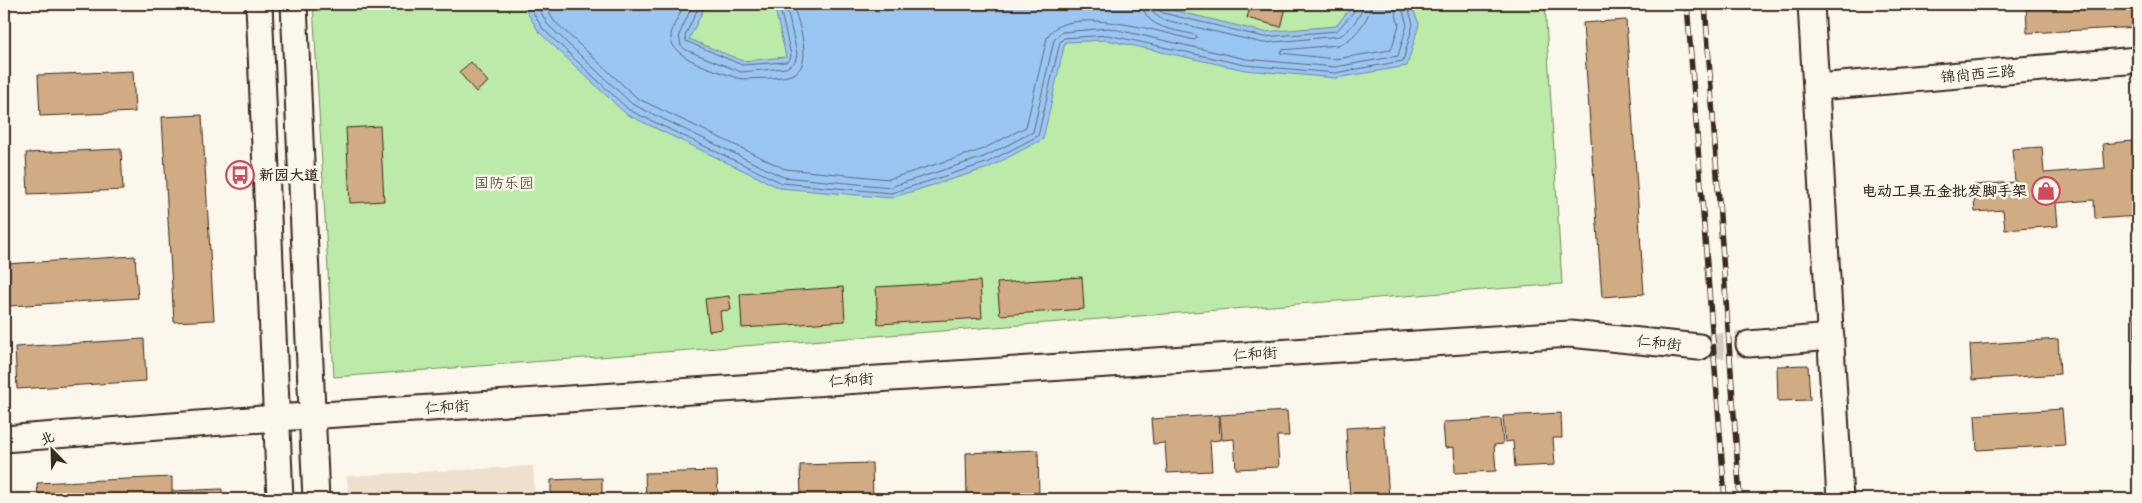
<svg xmlns="http://www.w3.org/2000/svg" width="2142" height="503" font-family="'Gochi Hand','LXGW WenKai TC',sans-serif">
	<style>
		.built { fill: #eee0cc }
		.green { fill: #bceaa8; stroke: #7c8a63 }
		.water { fill: #9ac6f4; stroke: #74889e }
		.lines { fill: none; stroke-linecap: round; stroke-linejoin: round }
		.shore { stroke: #616874; stroke-width: 1 }
		.building { fill: #d1ab83; stroke: #3b2a1e }
		.minor-tunnel { stroke: #d5cec3; stroke-width: 25; stroke-dasharray: 25 12; stroke-linecap: butt }
		.minor-casing { stroke: #3b2a1e; stroke-width: 29 }
		.minor { stroke: #fbf7ec; stroke-width: 25 }
		.rail-casing { stroke: #3b2a1e; stroke-width: 5.5 }
		.rail { stroke: #fbf7ec; stroke-width: 4; stroke-dasharray: 11; stroke-linecap: butt }
		.labels { text-anchor: middle; stroke-width: 5; stroke-linejoin: round; paint-order: stroke }
		.street-label { font-size: 15px; fill: #3b2a1e; stroke: #fbf7ec }
		.poi-label { font-size: 15px; font-weight: bold; fill: #3b2a1e; stroke: #fbf7ec; text-anchor: start }
		.park-label { font-size: 15px; fill: #5b5a40; stroke: #fbf7ec }
	</style>
	<rect width="100%" height="100%" fill="#fbf7ec"/>
	<filter id="ink" filterUnits="userSpaceOnUse"><feTurbulence type="fractalNoise" baseFrequency=".02" numOctaves="2"/><feDisplacementMap in="SourceGraphic" scale="10" xChannelSelector="R" yChannelSelector="G"/><feConvolveMatrix kernelMatrix="1 2 1 2 8 2 1 2 1" color-interpolation-filters="sRGB"/></filter>
	<g filter="url(#ink)">
		<path class="built" d="M533 466 535 499H348L347 476Z"/>
		<path class="green" d="M313 4H1545L1562 284 334 377Z"/>
		<path class="water" d="M522 4H706L689 39 743 61 786 57 774 4H1159L1164 8 1264 32 1336 26 1354 4H1411L1419 24 1407 66 1336 78 1245 70 1107 40 1065 42 1043 139 988 168 891 198 780 188 626 114 539 32Z"/>
		<g class="lines">
			<g class="shore">
				<path d="M528 4 543 29 629 110 782 183 891 193 986 163 1038 136 1060 42 1064 38 1108 35 1245 65 1335 73 1403 61 1413 24 1407 4"/>
				<path d="M536 4 548 25 632 104 783 177 890 187 984 157 1033 132 1054 40 1062 32 1109 28 1246 59 1335 67 1398 56 1407 25 1401 4"/>
				<path d="M544 4 554 21 637 98 785 169 889 179 981 150 1026 127 1047 38C1061 2 1166 33 1194 40L1197 38 1196 35C1177 30 1144 29 1143 4"/>
				<path d="M685 4C680 14 672 26 671 36 669 59 719 71 737 78L744 79C759 78 777 79 791 75 816 67 798 22 793 4"/>
				<path d="M693 4 679 35 681 46 686 50 741 72 786 68 795 62 797 54 786 4"/>
				<path d="M700 4 685 36 686 41 742 65 786 62 790 59 791 55 779 4"/>
				<path d="M1150 4 1152 12 1161 19 1263 43 1340 36C1349 31 1363 15 1363 4"/>
				<path d="M1156 4 1157 9 1163 13 1264 37 1337 31 1356 9 1357 4"/>
				<path d="M1371 4C1370 19 1353 41 1338 45L1282 50 1280 53 1335 59 1391 50 1399 25 1393 4"/>
			</g>
		</g>
		<g class="building">
			<path d="M32 4H89L32 6Z"/>
			<path d="M1251 4H1287L1281 27 1247 18Z"/>
			<path d="M2026 4H2138V27L2027 33Z"/>
			<path d="M1626 20 1644 294 1602 297 1583 23Z"/>
			<path d="M471 62 488 82 476 92 459 72Z"/>
			<path d="M133 71 135 112 40 116 38 75Z"/>
			<path d="M202 115 214 320 174 322 162 117Z"/>
			<path d="M380 126 384 201 350 203 346 128Z"/>
			<path d="M2132 141 2135 169H2138V216L2095 219 2094 200 2056 203 2058 226 2005 230 2003 210 1975 212 1973 185 2015 182 2012 149 2042 147 2044 173 2105 168 2103 144Z"/>
			<path d="M121 149 123 190 28 194 26 153Z"/>
			<path d="M135 256 138 298 9 306 6 264Z"/>
			<path d="M1082 277 1084 309 1000 315 997 283Z"/>
			<path d="M980 281 982 318 878 324 876 287Z"/>
			<path d="M843 287 845 321 742 328 740 294Z"/>
			<path d="M729 296 731 310 720 311 722 329 709 331 705 299Z"/>
			<path d="M2134 312H2138V365H2135Z"/>
			<path d="M144 339 146 381 17 389 15 347Z"/>
			<path d="M2058 339 2060 374 1972 380 1970 345Z"/>
			<path d="M1808 365 1810 400 1778 401 1777 366Z"/>
			<path d="M2062 409 2065 445 1977 450 1975 415Z"/>
			<path d="M1287 411 1289 436H1277L1279 467 1236 469 1234 439 1222 440 1220 415Z"/>
			<path d="M1561 413 1562 438H1553L1555 465 1515 467 1513 441 1505 442 1503 416Z"/>
			<path d="M1219 415 1220 440 1210 441 1212 471 1167 473 1165 443 1153 444 1151 419Z"/>
			<path d="M1501 419 1503 444 1494 445 1496 471 1455 473 1454 447 1445 448 1443 422Z"/>
			<path d="M1384 426 1389 499H1350L1346 428Z"/>
			<path d="M1038 450 1039 497 967 499 966 453Z"/>
			<path d="M872 463 873 499H801L800 465Z"/>
			<path d="M717 471 718 499H646L645 473Z"/>
			<path d="M172 477V491L222 489V499H38L37 483Z"/>
			<path d="M602 478V499H551V480Z"/>
			<path d="M2065 496 2066 499H2014Z"/>
		</g>
		<g class="lines">
			<path class="minor-tunnel" d="M1699 347 1749 344"/>
			<defs>
				<g id="minor">
					<path d="M259 4 280 499"/>
					<path d="M294 4 316 499"/>
					<path d="M1811 4 1840 499"/>
					<path d="M1817 87 2138 60"/>
					<path d="M1749 344 1831 337"/>
					<path d="M4 439 276 418 1570 334 1699 347"/>
				</g>
			</defs>
			<use href="#minor" class="minor-casing"/>
			<use href="#minor" class="minor"/>
			<defs>
				<g id="rail">
					<path d="M1687 4 1725 499"/>
					<path d="M1705 4 1740 499"/>
				</g>
			</defs>
			<use href="#rail" class="rail-casing"/>
			<use href="#rail" class="rail"/>
		</g>
	</g>
	<defs>
		<symbol id="bus-ring" viewBox="-11 -11 22 22"><circle r="9.5" fill="#fbf7ec" stroke="#d1495b" stroke-width="1.5"/><path d="M-5-6H5V4H4V6H2V4H-2V6H-4V4H-5ZM-3.5-4V0h7V-4ZM-3.5 1.2v1.5H-2V1.2ZM2 1.2v1.5H3.5V1.2Z" fill="#d1495b"/></symbol>
		<symbol id="shop-ring" viewBox="-11 -11 22 22"><circle r="9.5" fill="#fbf7ec" stroke="#d1495b" stroke-width="1.5"/><path d="M-5-2.5h2.3a2.7 3.5 0 0 1 5.4 0H5L5.5 6h-11ZM-1.5-2.5h3a1.5 2.3 0 0 0-3 0Z" fill="#d1495b"/></symbol>
	</defs>
	<g fill-rule="evenodd">
		<use href="#bus-ring" x="224" y="159" width="32" height="32"/>
		<use href="#shop-ring" x="2030" y="175" width="32" height="32"/>
	</g>
	<g class="labels">
		<g class="street-label">
			<text transform="translate(1978 74) rotate(-5)" y="5">锦尚西三路</text>
			<text transform="translate(1659 343) rotate(6)" y="5">仁和街</text>
			<text transform="translate(1255 354) rotate(-4)" y="5">仁和街</text>
			<text transform="translate(851 380) rotate(-4)" y="5">仁和街</text>
			<text transform="translate(447 407) rotate(-4)" y="5">仁和街</text>
		</g>
		<g class="poi-label">
			<text x="259" y="180">新园大道</text>
			<text x="2027" y="196" text-anchor="end">电动工具五金批发脚手架</text>
		</g>
		<g class="park-label">
			<text x="504" y="188">国防乐园</text>
		</g>
	</g>
	<rect width="2142" height="503" fill="none" stroke="#fbf7ec" stroke-width="20"/>
	<rect x="10" y="10" width="2122" height="483" fill="none" stroke="#3b2a1e" stroke-width="2" filter="url(#ink)"/>
	<g transform="translate(52 450) rotate(337)" stroke="#fbf7ec" stroke-width="4" paint-order="stroke">
	<path d="M0-4L9 19L0 12L-9 19Z" fill="#3b2a1e"/>
	<text y="-8" font-size="14" font-weight="bold" text-anchor="middle" fill="#3b2a1e">北</text>
	</g>
</svg>
